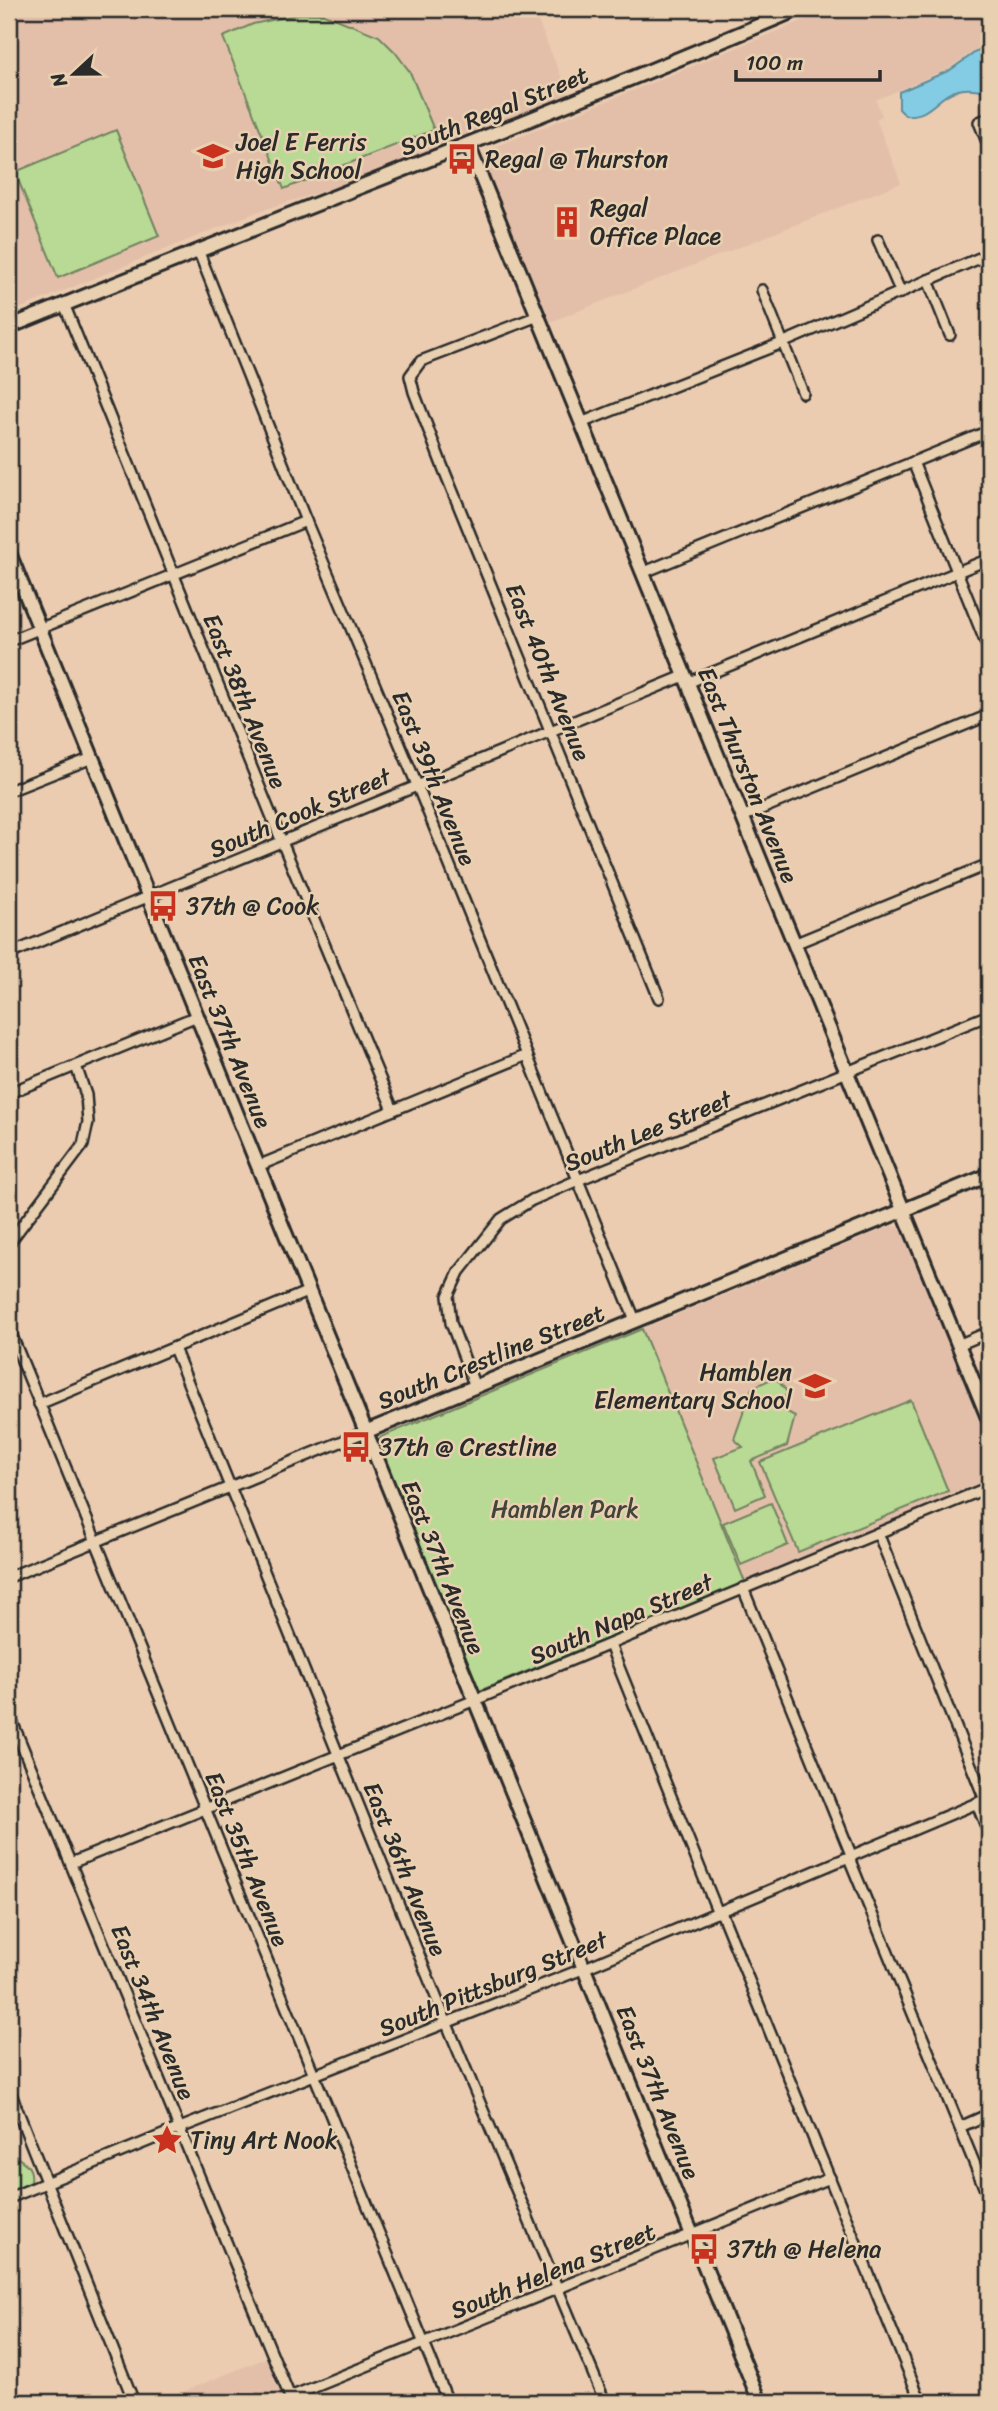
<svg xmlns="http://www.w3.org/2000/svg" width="998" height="2411" font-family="Sriracha,sans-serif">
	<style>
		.built { fill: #e3bfaa }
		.green { fill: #b8da94; stroke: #728260; stroke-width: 2 }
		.water { fill: #83cce4; stroke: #608c9a; stroke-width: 2 }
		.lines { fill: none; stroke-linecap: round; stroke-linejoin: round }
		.street-casing { stroke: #2b2b2b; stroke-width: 14 }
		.secondary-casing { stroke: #2b2b2b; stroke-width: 18 }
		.street { stroke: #e8d0b0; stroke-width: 9 }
		.secondary { stroke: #e8d0b0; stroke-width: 12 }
		.labels { text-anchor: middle; stroke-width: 5; stroke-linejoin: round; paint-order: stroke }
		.street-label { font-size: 24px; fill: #2b2b2b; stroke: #e8d0b0 }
		.poi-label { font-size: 24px; fill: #2b2b2b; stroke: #e8d0b0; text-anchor: start }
		.park-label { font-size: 24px; fill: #40453b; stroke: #e8d0b0 }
	</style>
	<rect width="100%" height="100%" fill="#ebccb1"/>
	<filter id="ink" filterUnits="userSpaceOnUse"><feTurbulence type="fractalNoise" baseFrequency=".0143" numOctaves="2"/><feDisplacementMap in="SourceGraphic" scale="14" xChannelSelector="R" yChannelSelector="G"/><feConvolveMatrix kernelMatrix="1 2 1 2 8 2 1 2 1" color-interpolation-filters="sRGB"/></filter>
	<g filter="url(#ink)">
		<g class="built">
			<path d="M9 9H533L569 95 361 179 257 212 9 313Z"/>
			<path d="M831 9H989V41L949 68 876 100 882 116 876 119 901 183 548 323 484 164V155L487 150Z"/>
			<path d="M891 1226 899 1227 902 1231 989 1443V1481L745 1582 642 1329Z"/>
			<path d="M266 2358 284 2402H158Z"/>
		</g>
		<g class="green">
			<path d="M299 14H324L379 36 395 52 410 72 434 130 284 189 223 37 253 24Z"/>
			<path d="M116 130 159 236 58 278 15 172Z"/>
			<path d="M642 1329 745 1582 479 1691 377 1443 381 1437Z"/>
			<path d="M775 1377 788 1393 776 1406 795 1416 787 1446 751 1461 765 1495 735 1508 714 1458 743 1447 734 1439 752 1388Z"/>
			<path d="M911 1400 948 1491 798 1552 760 1462Z"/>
			<path d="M771 1503 788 1545 741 1565 723 1523Z"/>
			<path d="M9 2150C18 2162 34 2161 31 2182L9 2193Z"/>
		</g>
		<path class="water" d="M989 46V92C936 77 942 118 905 115L899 109V92L950 70 980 49Z"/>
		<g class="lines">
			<defs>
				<g id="street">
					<path d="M989 118 979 122 989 147"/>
					<path d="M878 240 901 293"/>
					<path d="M198 250 306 521 417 785 635 1320"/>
					<path d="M928 280 950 335"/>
					<path d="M762 290 803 393"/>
					<path d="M64 304 282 842 393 1110"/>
					<path d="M538 316 421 361 410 376 414 392 442 465 659 998"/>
					<path d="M581 423 782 343 989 254"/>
					<path d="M913 462 989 651"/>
					<path d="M642 573 989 431"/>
					<path d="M9 641 306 521"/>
					<path d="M687 683 989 559"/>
					<path d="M9 791 92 758"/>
					<path d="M742 817 989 715"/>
					<path d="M794 944 989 864"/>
					<path d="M9 954 684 676"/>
					<path d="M9 1093 197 1016"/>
					<path d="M258 1166 527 1055"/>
					<path d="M9 1243 83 1145 88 1122 86 1095 76 1066"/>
					<path d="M9 1329 448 2402"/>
					<path d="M958 1345 989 1332"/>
					<path d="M174 1348 447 2024 605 2402"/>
					<path d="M475 1387 451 1323 448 1296 459 1272 501 1219 532 1200 578 1180 989 1015"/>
					<path d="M39 1404 309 1291"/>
					<path d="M878 1533 985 1800"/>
					<path d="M9 1577 365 1432"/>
					<path d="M743 1588 852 1857"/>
					<path d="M610 1645 718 1913"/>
					<path d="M9 1714 292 2402"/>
					<path d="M977 1804 989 1834"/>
					<path d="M849 1858 989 2199"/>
					<path d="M71 1863 475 1700 989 1487"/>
					<path d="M721 1912 921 2402"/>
					<path d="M9 2089 134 2402"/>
					<path d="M960 2127 989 2114"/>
					<path d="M9 2198 180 2128 585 1968 989 1798"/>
					<path d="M290 2397 830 2178"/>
				</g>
				<g id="secondary">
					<path d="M468 145 989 1420"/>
					<path d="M9 327C271 220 537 120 798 9"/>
					<path d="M9 553 760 2402"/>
					<path d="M365 1432 989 1175"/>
				</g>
			</defs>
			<use href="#street" class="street-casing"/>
			<use href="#secondary" class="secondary-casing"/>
			<use href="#street" class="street"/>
			<use href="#secondary" class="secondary"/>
		</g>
	</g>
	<defs>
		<symbol id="school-bare" viewBox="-9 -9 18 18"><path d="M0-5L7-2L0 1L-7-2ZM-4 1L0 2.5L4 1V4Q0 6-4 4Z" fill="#c8321e" stroke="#e8d0b0" stroke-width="2.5" paint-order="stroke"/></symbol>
		<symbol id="bus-bare" viewBox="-9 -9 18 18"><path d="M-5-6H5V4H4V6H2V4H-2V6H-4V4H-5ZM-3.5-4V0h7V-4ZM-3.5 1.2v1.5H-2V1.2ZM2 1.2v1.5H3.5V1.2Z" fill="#c8321e" stroke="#e8d0b0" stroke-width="2.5" paint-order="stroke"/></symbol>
		<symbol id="building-bare" viewBox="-9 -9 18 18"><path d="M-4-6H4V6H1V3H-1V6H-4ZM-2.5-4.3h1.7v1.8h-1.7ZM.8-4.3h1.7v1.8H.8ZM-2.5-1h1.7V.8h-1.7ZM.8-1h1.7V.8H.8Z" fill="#c8321e" stroke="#e8d0b0" stroke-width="2.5" paint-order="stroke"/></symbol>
		<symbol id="sight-bare" viewBox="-9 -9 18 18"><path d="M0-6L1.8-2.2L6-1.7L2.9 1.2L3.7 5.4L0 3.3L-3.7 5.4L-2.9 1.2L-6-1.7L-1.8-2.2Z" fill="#c8321e" stroke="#e8d0b0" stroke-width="2.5" paint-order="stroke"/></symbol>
	</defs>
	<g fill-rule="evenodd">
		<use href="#school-bare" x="191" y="134" width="44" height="44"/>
		<use href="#bus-bare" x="440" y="137" width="44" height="44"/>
		<use href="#building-bare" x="545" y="200" width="44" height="44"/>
		<use href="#bus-bare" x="141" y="884" width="44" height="44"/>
		<use href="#school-bare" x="793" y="1364" width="44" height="44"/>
		<use href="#bus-bare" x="334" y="1425" width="44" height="44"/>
		<use href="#sight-bare" x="145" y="2118" width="44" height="44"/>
		<use href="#bus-bare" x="682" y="2227" width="44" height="44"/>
	</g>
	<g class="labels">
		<g class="street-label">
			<text transform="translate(494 111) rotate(-22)" y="8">South Regal Street</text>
			<text transform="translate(548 672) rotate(68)" y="8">East 40th Avenue</text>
			<text transform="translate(245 701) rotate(68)" y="8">East 38th Avenue</text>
			<text transform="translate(748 775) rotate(68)" y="8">East Thurston Avenue</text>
			<text transform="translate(434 778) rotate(68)" y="8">East 39th Avenue</text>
			<text transform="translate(300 813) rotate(-23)" y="8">South Cook Street</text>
			<text transform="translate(230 1041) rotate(68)" y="8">East 37th Avenue</text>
			<text transform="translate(648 1131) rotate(-22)" y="8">South Lee Street</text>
			<text transform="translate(491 1357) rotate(-22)" y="8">South Crestline Street</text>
			<text transform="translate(443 1567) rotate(68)" y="8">East 37th Avenue</text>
			<text transform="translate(621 1619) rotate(-23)" y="8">South Napa Street</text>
			<text transform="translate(247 1859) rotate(68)" y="8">East 35th Avenue</text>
			<text transform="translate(405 1869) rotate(68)" y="8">East 36th Avenue</text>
			<text transform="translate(493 1984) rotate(-22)" y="8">South Pittsburg Street</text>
			<text transform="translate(153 2012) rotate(68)" y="8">East 34th Avenue</text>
			<text transform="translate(658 2092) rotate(68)" y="8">East 37th Avenue</text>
			<text transform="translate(553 2271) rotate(-22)" y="8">South Helena Street</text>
		</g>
		<g class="poi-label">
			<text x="236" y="150">Joel E Ferris<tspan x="236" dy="28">High School</tspan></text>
			<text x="485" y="167">Regal @ Thurston</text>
			<text x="590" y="216">Regal<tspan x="590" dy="28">Office Place</tspan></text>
			<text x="186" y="914">37th @ Cook</text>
			<text x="792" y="1380" text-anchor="end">Hamblen<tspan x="792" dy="28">Elementary School</tspan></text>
			<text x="379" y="1455">37th @ Crestline</text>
			<text x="190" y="2148">Tiny Art Nook</text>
			<text x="727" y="2257">37th @ Helena</text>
		</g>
		<g class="park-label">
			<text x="565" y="1517">Hamblen Park</text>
		</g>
	</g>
	<rect width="998" height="2411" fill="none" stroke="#e8d0b0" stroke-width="35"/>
	<rect x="18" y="18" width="963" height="2376" fill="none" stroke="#2b2b2b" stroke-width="2.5" filter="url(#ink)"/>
	<g transform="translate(74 74) rotate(248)" stroke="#e8d0b0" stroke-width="5" paint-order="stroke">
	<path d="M0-5L12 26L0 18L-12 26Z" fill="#2b2b2b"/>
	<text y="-10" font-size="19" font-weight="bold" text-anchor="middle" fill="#2b2b2b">N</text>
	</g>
	<path d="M736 70v10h144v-10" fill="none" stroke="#2b2b2b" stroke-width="3.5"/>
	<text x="746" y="70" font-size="21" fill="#2b2b2b" stroke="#e8d0b0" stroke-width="5" paint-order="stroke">100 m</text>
</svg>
